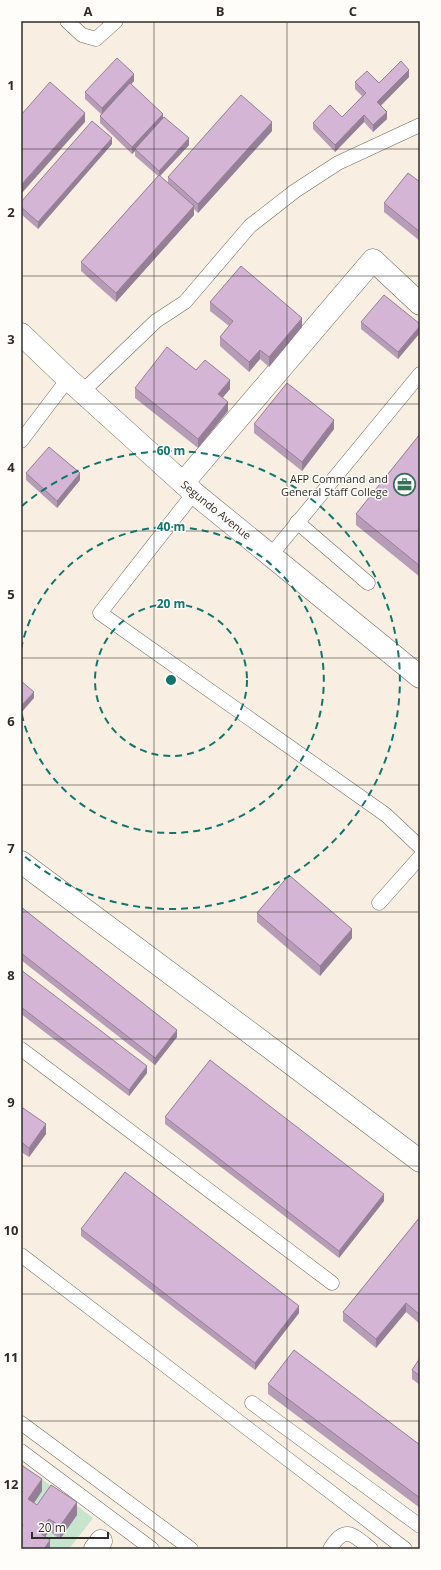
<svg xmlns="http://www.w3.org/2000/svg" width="441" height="1570" font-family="'Open Sans',sans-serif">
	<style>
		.green { fill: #c7e5ce }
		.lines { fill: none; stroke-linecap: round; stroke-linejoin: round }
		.lane-casing { stroke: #736b5f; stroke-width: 15 }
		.street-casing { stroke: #736b5f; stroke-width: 23 }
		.lane { stroke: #fff; stroke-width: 14 }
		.street { stroke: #fff; stroke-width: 22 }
		.wall { fill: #b79cb8 }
		.shaded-wall { fill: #957f96 }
		.building { fill: #d5b5d6; stroke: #957f96 }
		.grid { fill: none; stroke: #302d28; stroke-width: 1; stroke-opacity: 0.55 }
		.ring { fill: none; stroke: #0f766e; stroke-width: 2; stroke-dasharray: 7 5 }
		.labels { text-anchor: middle; stroke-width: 3; stroke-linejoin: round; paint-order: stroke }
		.poi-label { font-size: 11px; fill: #302d28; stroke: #fffdfa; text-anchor: end }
		.street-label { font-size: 11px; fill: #302d28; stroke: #fffdfa }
		.centre { fill: #0f766e; stroke: #fffdfa; stroke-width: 2 }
		.ring-label { font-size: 12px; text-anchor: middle; font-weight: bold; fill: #0f766e; stroke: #fffdfa; stroke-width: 3; stroke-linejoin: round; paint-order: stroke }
		.neatline { fill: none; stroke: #302d28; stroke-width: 1.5 }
		.grid-label { font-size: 13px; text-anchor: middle; font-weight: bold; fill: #302d28 }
	</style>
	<rect width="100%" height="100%" fill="#f8eee1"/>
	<path class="green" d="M21 1463 93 1518 69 1549H21Z"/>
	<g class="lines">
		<defs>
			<g id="lane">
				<path d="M67 21 82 35 96 39 116 21"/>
				<path d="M82 392 156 321 185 302 250 226 295 191 338 163 420 125"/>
				<path d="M21 441 68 379"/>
				<path d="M194 493 100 613 386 815 420 847"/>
				<path d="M297 522 368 583"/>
				<path d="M271 555 420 374"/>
				<path d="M379 903 420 857"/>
				<path d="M21 1049 332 1283"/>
				<path d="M21 1255 405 1549"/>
				<path d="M252 1403 420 1526"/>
				<path d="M21 1423 191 1549"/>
				<path d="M21 1451 152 1549"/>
				<path d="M330 1549C345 1524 353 1535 371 1549"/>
			</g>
			<g id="street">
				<path d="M21 334 68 379 194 493 420 677"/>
				<path d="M183 483 373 260 420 304"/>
				<path d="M21 862 269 1047 420 1161"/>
				<path d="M95 1549 101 1541"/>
			</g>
		</defs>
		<use href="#lane" class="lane-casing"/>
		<use href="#street" class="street-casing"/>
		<use href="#lane" class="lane"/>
		<use href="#street" class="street"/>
	</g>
	<g class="wall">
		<path d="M409 77 381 106 387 119 373 132 364 122 335 152 313 129V123L342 117 362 96 355 89V82L379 83Z"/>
		<path d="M134 81 131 84 163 117 189 145 160 176 168 183V177L272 131 198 213 194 209V215L116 302 81 271V262L158 176 135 156V151L132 154 100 123V116L101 114 85 99V92Z"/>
		<path d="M112 144 38 229 21 214V202Z"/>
		<path d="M420 182V241L384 212V203Z"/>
		<path d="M210 302 302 327 269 367 260 359 249 372 220 346V337L229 326 210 311Z"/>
		<path d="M361 322 420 324 398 359 361 329Z"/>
		<path d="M196 370 230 389 223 397 228 411 198 448 135 398V388Z"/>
		<path d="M254 424 334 429 302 471 254 433Z"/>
		<path d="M420 434V577L356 525V514Z"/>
		<path d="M26 473 80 480 57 508 26 480Z"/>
		<path d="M21 907 177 1037 155 1065 21 960Z"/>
		<path d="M257 913 352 938 320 976 257 922Z"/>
		<path d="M21 970 147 1073 129 1096 21 1014Z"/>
		<path d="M21 1110 46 1134 29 1157 21 1152Z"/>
		<path d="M165 1117 384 1201 339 1258 165 1124Z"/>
		<path d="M420 1217V1324L406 1312 376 1348 343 1321V1312Z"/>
		<path d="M81 1229 299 1313 255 1370 81 1236Z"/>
		<path d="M420 1358V1385L412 1379V1370Z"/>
		<path d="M268 1384 420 1445V1508L268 1394Z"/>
		<path d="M21 1465 42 1491 34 1503 37 1505 77 1515 60 1539 49 1531 45 1537 50 1549H21Z"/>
	</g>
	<g class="shaded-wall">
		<path d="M409 70V77L377 109V102Z"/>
		<path d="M134 74V81L102 115V108Z"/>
		<path d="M387 112V119L373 132V125Z"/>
		<path d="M85 113V122L21 194V185Z"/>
		<path d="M163 114V121L135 149V151L132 154V147Z"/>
		<path d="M364 115V122L335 152V145Z"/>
		<path d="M272 122V131L198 213V204Z"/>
		<path d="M112 138V144L38 229V222Z"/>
		<path d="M189 138V145L159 177V171Z"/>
		<path d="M194 206V215L116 302V293Z"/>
		<path d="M302 318V327L269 367V357Z"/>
		<path d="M420 326V333L398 359V352Z"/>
		<path d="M260 350V359L249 372V362Z"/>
		<path d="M230 380V389L218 403V394Z"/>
		<path d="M228 402V411L198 448V439Z"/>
		<path d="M334 420V429L302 471V462Z"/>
		<path d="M80 473V480L57 508V501Z"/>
		<path d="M34 692V698L21 713V706Z"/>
		<path d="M352 929V938L320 976V966Z"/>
		<path d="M177 1030V1037L155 1065V1058Z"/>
		<path d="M147 1066V1073L129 1096V1090Z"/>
		<path d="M46 1124V1134L29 1157V1148Z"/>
		<path d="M384 1194V1201L339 1258V1251Z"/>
		<path d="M406 1303V1312L376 1348V1339Z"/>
		<path d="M299 1306V1313L255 1370V1363Z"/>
		<path d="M42 1479V1491L28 1512V1499Z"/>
		<path d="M77 1502V1515L60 1539V1526Z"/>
		<path d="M49 1519V1531L39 1545V1532Z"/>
		<path d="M50 1540V1549H44Z"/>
	</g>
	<g class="building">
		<path d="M117 58 134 74 102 108 85 92Z"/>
		<path d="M401 61 409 70 377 102 387 112 373 125 364 115 335 145 313 123 330 105 342 117 366 93 355 82 367 71 379 83Z"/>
		<path d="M50 82 85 113 21 185V115Z"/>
		<path d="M130 83 163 114 132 147 100 116Z"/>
		<path d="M241 95 272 122 198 204 168 177Z"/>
		<path d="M164 117 189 138 159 171 135 149Z"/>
		<path d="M92 121 112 138 38 222 21 207V202Z"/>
		<path d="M408 173 420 182V232L384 203Z"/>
		<path d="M159 175 194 206 116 293 81 262Z"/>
		<path d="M241 266 302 318 269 357 260 350 249 362 220 337 233 321 210 302Z"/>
		<path d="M384 295 420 324V326L398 352 361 322Z"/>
		<path d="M167 347 196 370 205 360 230 380 218 394 228 402 198 439 135 388Z"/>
		<path d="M287 383 334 420 302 462 254 424Z"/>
		<path d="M420 434V566L356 514Z"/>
		<path d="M49 447 80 473 57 501 26 473Z"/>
		<path d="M21 681 34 692 21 706Z"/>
		<path d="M289 875 352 929 320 966 257 913Z"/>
		<path d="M21 907 177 1030 155 1058 21 953Z"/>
		<path d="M21 970 147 1066 129 1090 21 1007Z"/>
		<path d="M210 1060 384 1194 339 1251 165 1117Z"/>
		<path d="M23 1108 46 1124 29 1148 21 1142V1110Z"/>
		<path d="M125 1172 299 1306 255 1363 81 1229Z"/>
		<path d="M420 1217V1315L406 1303 376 1339 343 1312Z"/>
		<path d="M294 1350 420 1445V1498L268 1384Z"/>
		<path d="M420 1358V1376L412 1370Z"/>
		<path d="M21 1465 42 1479 28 1499 37 1505 51 1485 77 1502 60 1526 49 1519 39 1532 50 1540 44 1549H21V1528L23 1525 21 1524Z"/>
	</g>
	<path class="grid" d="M154 21V1549M287 21V1549M21 149H420M21 276H420M21 404H420M21 531H420M21 658H420M21 785H420M21 912H420M21 1039H420M21 1166H420M21 1294H420M21 1421H420"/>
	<g class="ring">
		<circle cx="171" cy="680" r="76"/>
		<path d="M21 649A153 153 0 1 1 21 711"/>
		<path d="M22 506A229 229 0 1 1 22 854"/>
	</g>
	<defs>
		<symbol id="office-ring" viewBox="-11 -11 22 22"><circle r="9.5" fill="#fffdfa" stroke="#367059" stroke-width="1.5"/><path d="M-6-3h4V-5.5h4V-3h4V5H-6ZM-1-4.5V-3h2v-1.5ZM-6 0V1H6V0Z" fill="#367059"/></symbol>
	</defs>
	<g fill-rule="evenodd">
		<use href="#office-ring" x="392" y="472" width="25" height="25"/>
	</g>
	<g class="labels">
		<g class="poi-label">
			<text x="388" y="483">AFP Command and<tspan x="388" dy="13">General Staff College</tspan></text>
		</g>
		<g class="street-label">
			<text transform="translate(216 510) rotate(39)" y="4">Segundo Avenue</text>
		</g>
	</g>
	<circle cx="171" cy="680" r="6" class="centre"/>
	<g class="ring-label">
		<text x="171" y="455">60 m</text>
		<text x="171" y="531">40 m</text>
		<text x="171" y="608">20 m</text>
	</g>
	<rect width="441" height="1570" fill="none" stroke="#fffdfa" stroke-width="44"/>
	<path d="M32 1532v6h76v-6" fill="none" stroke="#302d28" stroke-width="2"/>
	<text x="38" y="1532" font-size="12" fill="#302d28" stroke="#fffdfa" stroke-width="3" paint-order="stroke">20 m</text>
	<rect x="22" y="22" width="397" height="1526" class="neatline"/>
	<g class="grid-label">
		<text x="88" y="16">A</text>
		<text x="220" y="16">B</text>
		<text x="353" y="16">C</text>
		<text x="11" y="90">1</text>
		<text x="11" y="217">2</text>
		<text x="11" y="344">3</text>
		<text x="11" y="472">4</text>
		<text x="11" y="599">5</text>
		<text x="11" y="726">6</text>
		<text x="11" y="853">7</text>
		<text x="11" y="980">8</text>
		<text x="11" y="1107">9</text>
		<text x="11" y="1235">10</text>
		<text x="11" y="1362">11</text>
		<text x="11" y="1489">12</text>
	</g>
</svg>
